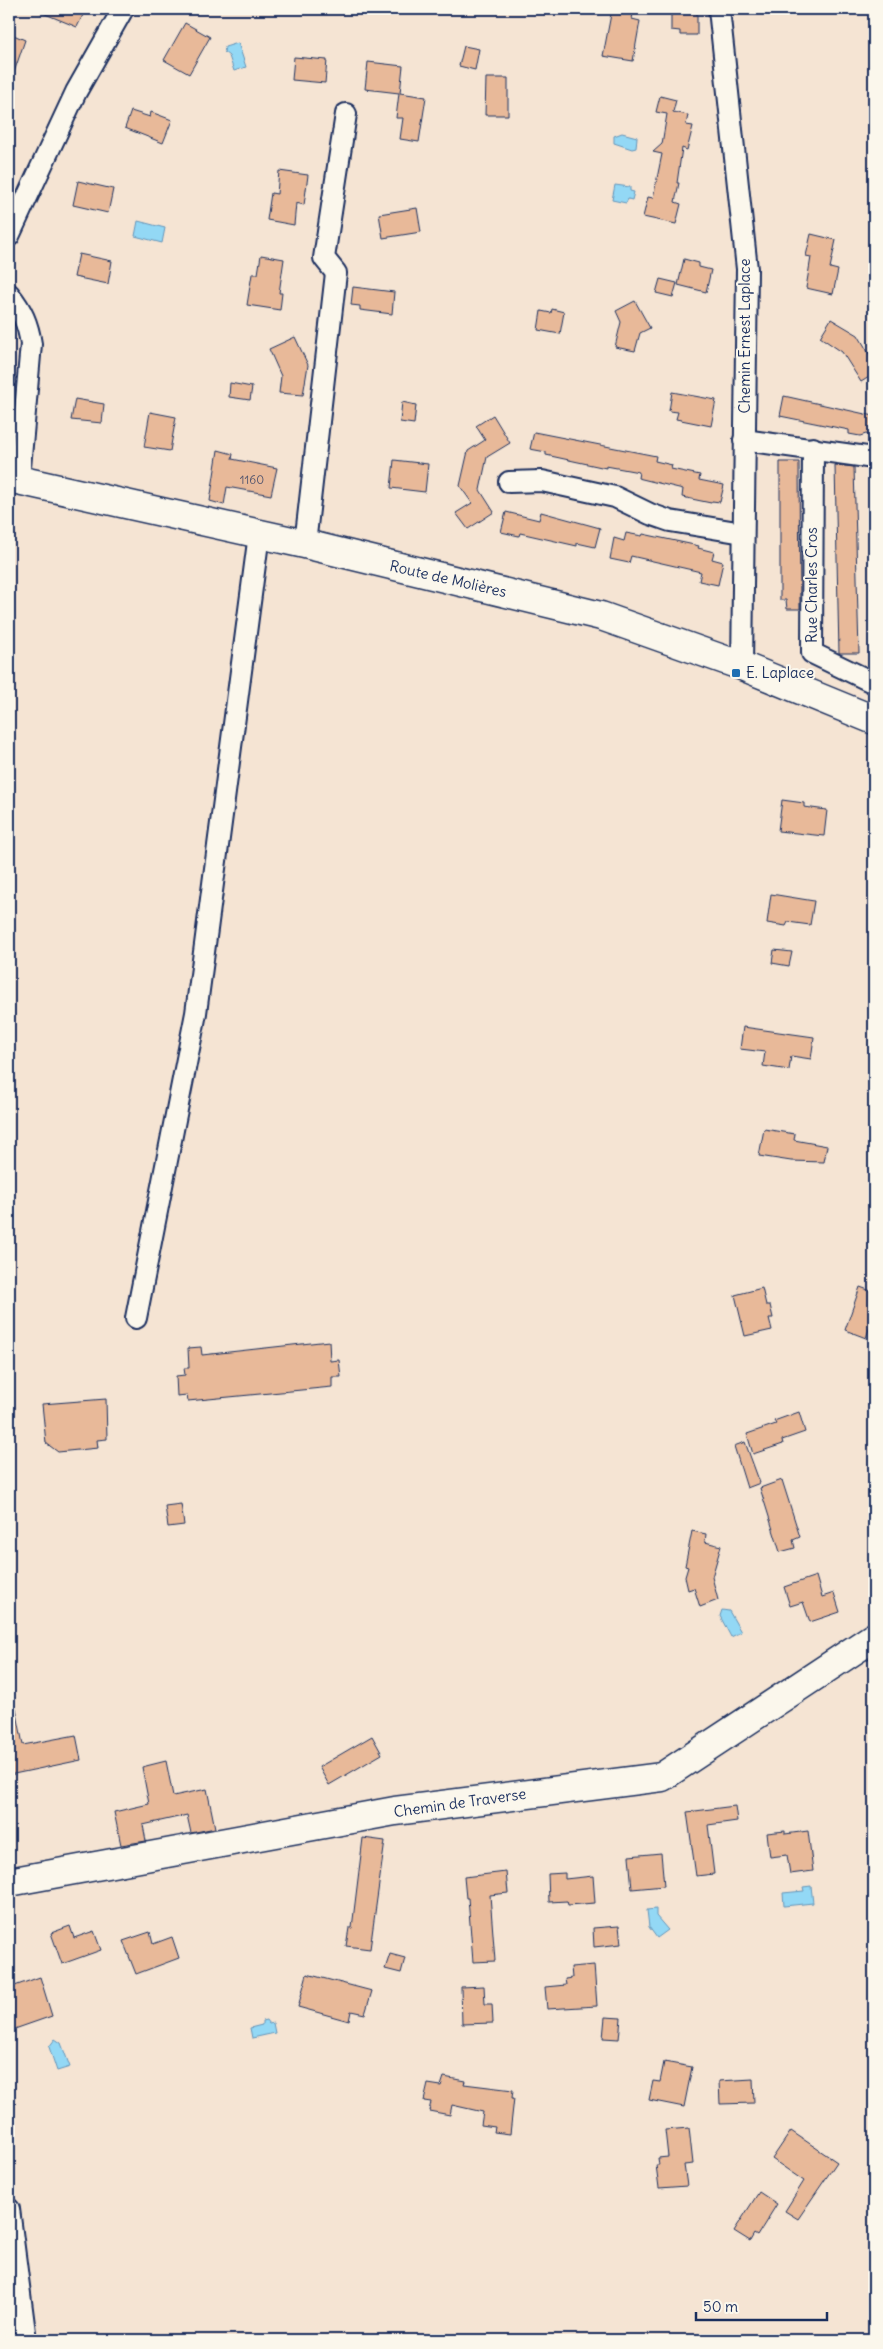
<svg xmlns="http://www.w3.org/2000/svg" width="883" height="2349" font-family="Delius,sans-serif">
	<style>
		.water { fill: #93d8f5; stroke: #6394b9 }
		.building { fill: #e8b999; stroke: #1b2f5e }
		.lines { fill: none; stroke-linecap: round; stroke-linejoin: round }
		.street-casing { stroke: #1b2f5e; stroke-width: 24 }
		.secondary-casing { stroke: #1b2f5e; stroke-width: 31 }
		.street { stroke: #fbf7ec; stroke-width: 20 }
		.secondary { stroke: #fbf7ec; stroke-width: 28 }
		.poi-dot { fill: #1f6fb2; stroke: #fbf7ec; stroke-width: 2 }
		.labels { text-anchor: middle; stroke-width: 4; stroke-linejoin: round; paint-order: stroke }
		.number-label { font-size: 12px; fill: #4e526d }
		.street-label { font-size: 15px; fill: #1b2f5e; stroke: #fbf7ec }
		.poi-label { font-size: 15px; fill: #1b2f5e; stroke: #fbf7ec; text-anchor: start }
	</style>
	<rect width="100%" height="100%" fill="#f5e4d3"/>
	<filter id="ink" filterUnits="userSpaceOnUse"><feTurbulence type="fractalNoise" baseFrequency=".02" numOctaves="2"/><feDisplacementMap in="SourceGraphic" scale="10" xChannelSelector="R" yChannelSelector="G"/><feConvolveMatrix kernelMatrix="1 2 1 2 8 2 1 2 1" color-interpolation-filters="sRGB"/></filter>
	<g filter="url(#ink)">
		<g class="water">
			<path d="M238 43 246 67 234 71 229 56 224 52 225 47Z"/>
			<path d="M622 133 637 137 636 148 632 149 614 143V136Z"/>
			<path d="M615 185 630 187V191L634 192 632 200 628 199 626 203 612 200Z"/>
			<path d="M138 221 165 228 162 243 135 236Z"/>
			<path d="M722 1610 729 1611 741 1632 731 1637 720 1616Z"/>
			<path d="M811 1886 813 1903 784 1906 783 1893 804 1891 803 1887Z"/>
			<path d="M656 1909V1916L668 1930 657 1938 649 1927 647 1910Z"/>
			<path d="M266 2020 269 2024 273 2023 275 2033 252 2038 250 2028 262 2025V2021Z"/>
			<path d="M55 2039 61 2043 70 2067 57 2071 49 2047Z"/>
		</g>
		<g class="building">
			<path d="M33 9H86L77 27Z"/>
			<path d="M612 9H634L632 19 640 21 633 61 603 56Z"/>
			<path d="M671 9H697V35H680V31L671 30Z"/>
			<path d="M185 23 210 37 189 74 164 60Z"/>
			<path d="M9 33 25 40 11 81 9 80Z"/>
			<path d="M464 46 479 49 475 70 459 66Z"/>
			<path d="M294 57 327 60 325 83 292 80Z"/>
			<path d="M368 62 403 66 400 93 426 97 419 142 400 139 403 118H396L399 93 365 89Z"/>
			<path d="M486 78H508V115H485Z"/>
			<path d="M660 96 676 100 673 112 688 115 686 125 693 126 687 150 682 148 677 183H679L675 202 681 204 676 224 643 217 648 197 653 198 662 154 653 152 662 144 667 114 656 112Z"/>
			<path d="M131 111 150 117 151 112 172 120 163 143 125 128Z"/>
			<path d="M279 171 308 175 304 205 296 203 294 225 267 220 271 193 277 194Z"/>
			<path d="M78 181 113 189 108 213 73 205Z"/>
			<path d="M417 208 421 232 383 238 379 214Z"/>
			<path d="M811 234 836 240 830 268 838 270 833 294 806 288 811 257 806 256Z"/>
			<path d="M79 254 112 261 108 284 74 277Z"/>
			<path d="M261 255 284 259 279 293H282L280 310 247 305 252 274H258Z"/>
			<path d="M684 259 699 263V267L711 270 706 292 678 285Z"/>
			<path d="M660 279 677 283 673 297 656 293Z"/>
			<path d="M353 287 394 292 392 314 360 310V306L351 305Z"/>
			<path d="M635 301 650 328 640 333 635 351 615 347 621 322 616 311Z"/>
			<path d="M552 309 564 312 560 334 538 330 541 311 551 313Z"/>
			<path d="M831 319 858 335 874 362V374L861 382 842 352 820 337Z"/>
			<path d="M295 337 308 365 303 395 279 393 281 376 269 349Z"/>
			<path d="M230 383 252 387 250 400 229 397Z"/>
			<path d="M672 392 716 400 711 426 676 419 678 412 669 411Z"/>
			<path d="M784 396 874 416V436L866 434 860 436 849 434V430L780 416Z"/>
			<path d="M75 399 104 404 102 423 71 420Z"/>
			<path d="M402 402 416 405 414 424 400 422Z"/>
			<path d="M150 412 176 417 170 451 144 447Z"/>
			<path d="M493 415 510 443 487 457 480 490 494 512 468 529 456 513 472 503 460 486 468 451 485 440 476 426Z"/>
			<path d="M534 432 656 456 655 461 672 465 671 469 700 475 699 480 724 485 720 502 712 501 711 503 682 497 683 489 638 478 639 472 606 466V468L546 455V452L530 449Z"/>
			<path d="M218 450 233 454 232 459 277 468 271 495 227 487 224 505 210 501Z"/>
			<path d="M394 460 428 464 425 492 391 488Z"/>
			<path d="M780 462H799L800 609H787L786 600H780Z"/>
			<path d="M835 465 854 467 859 653H839Z"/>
			<path d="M506 512 539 520 541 512 600 528 595 547 577 543V546L520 533 519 536 501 532Z"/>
			<path d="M626 533 642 536 643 534 699 546 698 548 714 552 712 559 723 562 718 585 699 581 701 572 631 556 629 563 610 559 614 538 624 541Z"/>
			<path d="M782 800 804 803V807L827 810 824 836 778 831Z"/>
			<path d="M771 894 814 901 810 925 788 922 786 926 767 923Z"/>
			<path d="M774 950 792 952 789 966 772 963Z"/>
			<path d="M743 1027 814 1037 811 1059 791 1056 789 1070 763 1066 765 1052 740 1049Z"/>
			<path d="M764 1129 795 1134 794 1140 827 1146 824 1162 791 1161 759 1156Z"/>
			<path d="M860 1287 874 1292V1324L871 1323 866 1338 845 1330Z"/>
			<path d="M762 1288 766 1305H770L773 1318H769L772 1330 745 1336 735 1295Z"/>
			<path d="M329 1341 330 1361 339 1360 341 1377H332V1387L188 1401 187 1395 177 1396 176 1376 185 1375 184 1368H189L188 1348 201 1347 202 1355Z"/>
			<path d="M106 1399 107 1439 97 1440 98 1448 58 1452 46 1443 42 1404Z"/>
			<path d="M799 1412 805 1432 782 1440 783 1444 753 1454 747 1434 776 1424 774 1421Z"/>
			<path d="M745 1442 760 1483 747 1488 734 1446Z"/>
			<path d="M782 1480 800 1537 793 1540 795 1548 780 1552 760 1488Z"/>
			<path d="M181 1504 184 1525 168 1527 165 1506Z"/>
			<path d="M692 1531 706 1534 705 1542 721 1546 712 1577 718 1600 700 1607 694 1588 688 1590 685 1577 688 1567 685 1566Z"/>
			<path d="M816 1576 822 1597 834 1593 840 1612 810 1622 803 1602 790 1606 784 1587Z"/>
			<path d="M16 1708 23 1745 76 1735 81 1760 9 1775V1709Z"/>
			<path d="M372 1736 382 1754 329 1785 319 1767Z"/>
			<path d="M166 1761 173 1796 207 1789 215 1828 191 1833 187 1815 143 1825 146 1841 121 1845 114 1812 149 1804 142 1767Z"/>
			<path d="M735 1806 737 1821 708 1825 714 1874 696 1876 687 1812Z"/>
			<path d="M785 1831V1834L808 1831 813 1871 790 1874 787 1855 770 1857 767 1833Z"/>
			<path d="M363 1838 385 1841 370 1949 346 1946 349 1928H352Z"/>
			<path d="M661 1853 664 1886 632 1889 629 1856Z"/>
			<path d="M506 1872 508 1893 490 1895 495 1961 473 1962 468 1898H466L464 1877Z"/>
			<path d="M565 1873V1879L593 1876 595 1903 568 1905 567 1901 549 1902 548 1874Z"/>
			<path d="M70 1926 74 1938 94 1931 101 1950 62 1964 51 1933Z"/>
			<path d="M619 1926 621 1944 594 1947 593 1928Z"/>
			<path d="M150 1932 153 1944 172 1937 179 1958 136 1974 123 1941Z"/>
			<path d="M390 1954 405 1958 401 1973 385 1969Z"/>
			<path d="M594 1965 597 2006 547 2009 545 1987 566 1985 565 1979 572 1978 571 1967Z"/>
			<path d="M307 1974 372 1991 365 2014 351 2011 349 2021 298 2007Z"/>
			<path d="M40 1977 52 2016 9 2031V1988Z"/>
			<path d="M484 1986 485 2004H492L493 2023 462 2024 461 1987Z"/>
			<path d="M605 2017 621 2018 619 2039 603 2038Z"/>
			<path d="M664 2062 692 2067 684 2107 649 2100 653 2081 660 2082Z"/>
			<path d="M444 2077 465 2081 464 2084 513 2090 512 2098H514L510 2134 494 2132 495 2127 481 2125 483 2112 452 2105 450 2115 429 2111 431 2102 424 2101 428 2084 441 2086Z"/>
			<path d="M753 2079 754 2103 720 2104 719 2081Z"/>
			<path d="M689 2128 693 2164 684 2165 687 2186 659 2188 656 2165H659L658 2158 668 2157 665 2130Z"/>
			<path d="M791 2131 837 2162 798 2219 785 2211 804 2181 772 2159Z"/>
			<path d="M759 2192 777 2204 757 2236 754 2234 750 2241 734 2231Z"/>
		</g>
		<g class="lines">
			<defs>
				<g id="street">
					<path d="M719 9 747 269 742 666"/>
					<path d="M9 236 76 92 123 9"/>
					<path d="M9 294C22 310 28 324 31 344L19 479"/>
					<path d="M744 440 874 458"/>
					<path d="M813 448 812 653 874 683"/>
					<path d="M509 482 542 481 615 497 650 514 670 521 743 533"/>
					<path d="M305 544 336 273 324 258 346 114"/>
					<path d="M136 1318 196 1013 259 534"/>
					<path d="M9 2209 26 2340"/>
				</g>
				<g id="secondary">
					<path d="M9 478 305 544 601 616 742 666 874 720"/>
					<path d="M9 1882 395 1811 662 1777 874 1637"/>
				</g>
			</defs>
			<use href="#street" class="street-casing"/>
			<use href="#secondary" class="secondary-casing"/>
			<use href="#street" class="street"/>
			<use href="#secondary" class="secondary"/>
		</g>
	</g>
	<rect class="poi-dot" x="731" y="668" width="10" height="10" rx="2.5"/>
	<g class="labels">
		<g class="number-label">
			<text x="252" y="484">1160</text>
		</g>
		<g class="street-label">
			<text transform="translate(745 336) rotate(-90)" y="5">Chemin Ernest Laplace</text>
			<text transform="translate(448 579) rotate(13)" y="5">Route de Molières</text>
			<text transform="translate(812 585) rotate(-90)" y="5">Rue Charles Cros</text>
			<text transform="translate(460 1803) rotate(-8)" y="5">Chemin de Traverse</text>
		</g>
		<g class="poi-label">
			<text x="746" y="678">E. Laplace</text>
		</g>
	</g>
	<rect width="883" height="2349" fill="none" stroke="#fbf7ec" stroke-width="30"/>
	<rect x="15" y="15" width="853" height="2319" fill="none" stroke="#1b2f5e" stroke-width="2" filter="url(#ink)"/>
	<path d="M696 2312v8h131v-8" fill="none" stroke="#1b2f5e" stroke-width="2.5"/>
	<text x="703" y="2312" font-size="15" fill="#1b2f5e" stroke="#fbf7ec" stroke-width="4" paint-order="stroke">50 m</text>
</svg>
